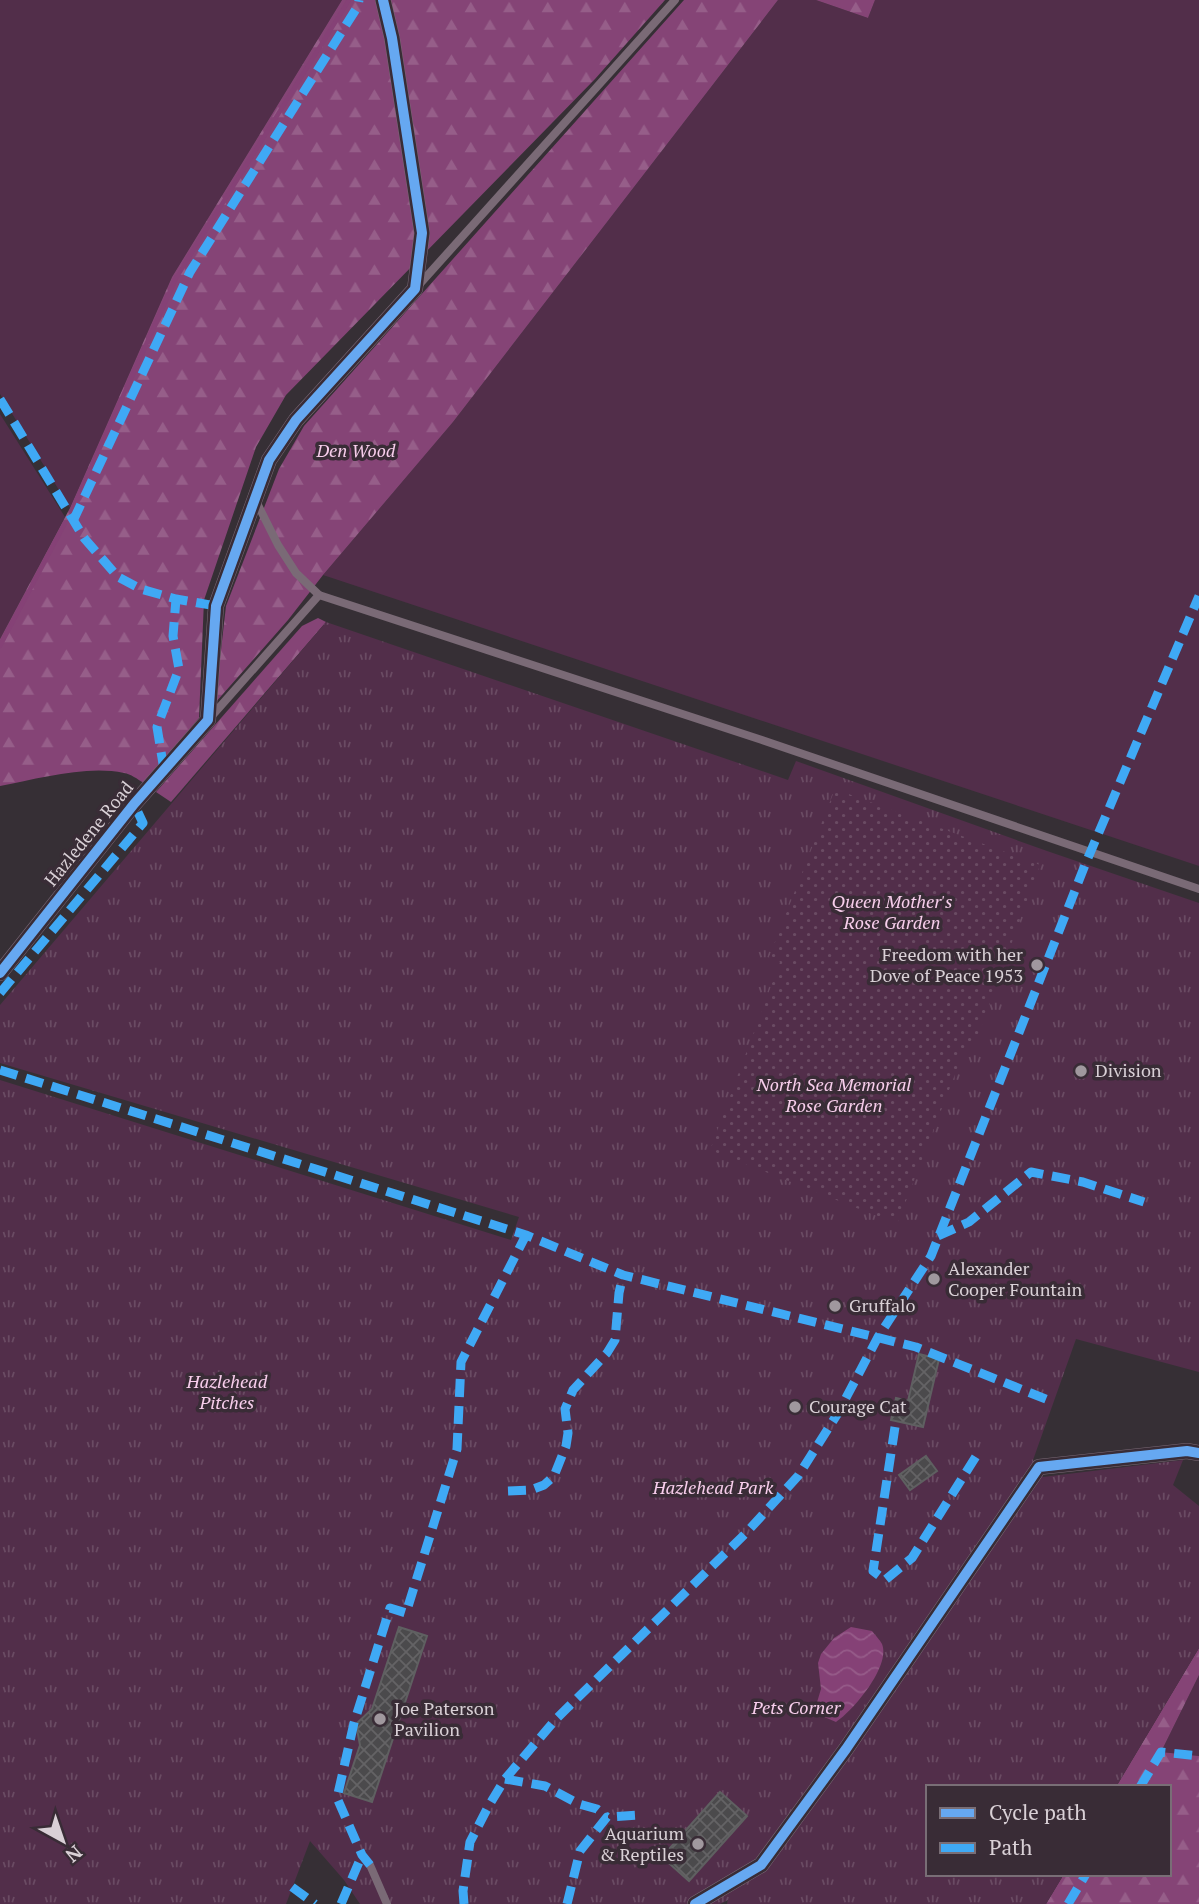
<svg xmlns="http://www.w3.org/2000/svg" width="1199" height="1904" font-family="'PT Serif',serif">
	<style>
		.grass { fill: #522e4a }
		.forest { fill: url(#forest-firs) }
		.park { fill: url(#park-tufts) }
		.garden { fill: url(#garden-dots) }
		.water { fill: url(#water-waves) }
		.lines { fill: none; stroke-linecap: round; stroke-linejoin: round }
		.stream { stroke: #854176; stroke-width: 4.5 }
		.building { fill: url(#building-cross-hatch); stroke: #5f6061; stroke-width: 2 }
		.service { stroke: #7a6a76; stroke-width: 8 }
		.minor { stroke: #7a6a76; stroke-width: 16 }
		.quiet { stroke: #3fa9f5; stroke-width: 9; stroke-dasharray: 18 9; stroke-linecap: butt }
		.cycleway-casing { stroke: #392c36; stroke-width: 15 }
		.cycleway { stroke: #66a8f1; stroke-width: 10 }
		.poi-dot { fill: #a0989e; stroke: #392c36; stroke-width: 2.5 }
		.labels { text-anchor: middle; stroke-width: 7; stroke-linejoin: round; paint-order: stroke }
		.park-label { font-size: 18px; font-style: italic; fill: #f8ceec; stroke: #392c36 }
		.street-label { font-size: 18px; fill: #d9d0d6; stroke: #392c36 }
		.poi-label { font-size: 18px; fill: #d9d0d6; stroke: #392c36; text-anchor: start }
	</style>
	<defs>
		<pattern id="forest-firs" width="22" height="20" patternUnits="userSpaceOnUse" patternTransform="scale(1.75)"><rect width="22" height="20" fill="#854476"/><path d="M5 1l3.5 6h-7zM16 11l3.5 6h-7z" fill="#965e89"/></pattern>
		<pattern id="park-tufts" width="24" height="20" patternUnits="userSpaceOnUse" patternTransform="scale(1.75)"><rect width="24" height="20" fill="#522e4a"/><path d="M3 7l-1-3M5 7V3M7 7l1-3M15 17l-1-3M17 17v-4M19 17l1-3" fill="none" stroke="#6a4b63"/></pattern>
		<pattern id="garden-dots" width="8" height="8" patternUnits="userSpaceOnUse" patternTransform="scale(1.75)"><rect width="8" height="8" fill="#522e4a"/><path d="M2 2h.1M6 6h.1" fill="none" stroke="#6a4b63" stroke-width="1.8" stroke-linecap="round"/></pattern>
		<pattern id="water-waves" width="16" height="10" patternUnits="userSpaceOnUse" patternTransform="scale(1.75)"><rect width="16" height="10" fill="#854176"/><path d="M0 5q4-4 8 0t8 0" fill="none" stroke="#965b89"/></pattern>
		<pattern id="building-cross-hatch" width="8" height="8" patternUnits="userSpaceOnUse" patternTransform="scale(1.75)"><rect width="8" height="8" fill="#4b4a4c"/><path d="M0 0l8 8M0 8l8-8" fill="none" stroke="#646365"/></pattern>
	</defs>
	<rect width="100%" height="100%" fill="#362f35"/>
	<g class="grass">
		<path d="M0 0H342L172 277 70 508 0 394Z"/>
		<path d="M778 0H816L868 18 875 0H1199V866L323 575 453 422Z"/>
		<path d="M0 414 65 517 0 639Z"/>
		<path d="M1199 1675V1756L1161 1752Z"/>
	</g>
	<g class="forest">
		<path d="M342 0H665L595 79 286 395 256 447 204 600 199 718 144 783C137 779 131 774 124 773 86 765 38 779 0 786V639L70 508 172 277Z"/>
		<path d="M684 0H778L453 422 323 575 288 620 215 703 226 606 279 469 304 426Z"/>
		<path d="M816 0H875L868 18Z"/>
		<path d="M318 618 326 622 171 802 156 792 302 626Z"/>
		<path d="M1199 1648V1675L1161 1752 1199 1756V1904H1046L1064 1874H1169V1787H1116Z"/>
	</g>
	<path class="park" d="M326 622 788 780 796 761 1047 851 1199 903V1372L1076 1339 1033 1460 1043 1477 1183 1460 1173 1485 1199 1506V1648L1116 1787H928V1874H1064L1046 1904H727L728 1900 720 1904H360L344 1880 310 1841 286 1904H0V1080L511 1240 519 1217 0 1063V1005Z"/>
	<path class="garden" d="M835 789 1040 865 975 1044 968 1041 897 1224 710 1150 780 962 769 957Z"/>
	<path class="water" d="M851 1627 872 1631C875 1635 880 1640 882 1644 891 1666 853 1711 836 1722L822 1716 815 1709 821 1689 818 1663 821 1654 834 1638Z"/>
	<g class="lines">
		<g class="stream">
			<path d="M72 510 176 278 349 0"/>
			<path d="M0 646 65 523"/>
		</g>
	</g>
	<g class="building">
		<path d="M919 1354 939 1359 923 1427 891 1420 896 1398 908 1401Z"/>
		<path d="M926 1456 937 1471 910 1490 899 1475Z"/>
		<path d="M399 1627 427 1636 372 1802 344 1793 360 1745 356 1724 372 1709Z"/>
		<path d="M720 1792 747 1816 689 1881 662 1857Z"/>
	</g>
	<g class="lines">
		<g class="service">
			<path d="M417 287 675 0"/>
			<path d="M255 499 278 545 296 573 319 595"/>
			<path d="M210 718 319 595 762 740 1199 889"/>
			<path d="M370 1865 387 1904"/>
		</g>
		<g class="minor">
			<path d="M0 973 134 804 208 720 216 606 269 460 296 420 415 289 422 233 392 38 383 0"/>
			<path d="M695 1904 761 1865 846 1749 1039 1467 1187 1451 1199 1453"/>
		</g>
		<g class="quiet">
			<path d="M0 399 84 538 118 577 141 589 176 599 216 606"/>
			<path d="M73 521 190 272 358 6 359 0"/>
			<path d="M164 770 157 727 179 669 173 636 176 599"/>
			<path d="M0 993 143 823 134 804"/>
			<path d="M0 1070 526 1235 623 1275 916 1347 1053 1402"/>
			<path d="M938 1236 969 1222 1031 1172 1083 1182 1144 1202"/>
			<path d="M895 1427 873 1571 885 1580 912 1558 980 1450"/>
			<path d="M508 1491 531 1490 544 1485 554 1476 566 1446 568 1433 565 1409 573 1390 607 1353 615 1340 619 1293 623 1275"/>
			<path d="M505 1779 545 1786 579 1804 597 1809 607 1817"/>
			<path d="M1140 1787 1161 1752 1199 1756"/>
			<path d="M370 1865 362 1855 337 1798 354 1723 390 1608 406 1613 457 1449 461 1362 526 1235"/>
			<path d="M292 1887 315 1904"/>
			<path d="M341 1904 362 1855"/>
			<path d="M464 1904 463 1891 470 1842 488 1807 505 1779 556 1719 746 1533 798 1476 838 1413 878 1337 931 1256 1085 865 1199 596"/>
			<path d="M567 1904 580 1851 607 1817 640 1815"/>
			<path d="M1068 1904 1086 1874"/>
		</g>
		<defs>
			<g id="cycleway">
				<path d="M0 973 134 804 208 720 216 606 269 460 296 420 415 289 422 233 392 38 383 0"/>
				<path d="M695 1904 761 1865 846 1749 1039 1467 1187 1451 1199 1453"/>
			</g>
		</defs>
		<use href="#cycleway" class="cycleway-casing"/>
		<use href="#cycleway" class="cycleway"/>
	</g>
	<g class="poi-dot">
		<circle cx="1037" cy="965" r="7"/>
		<circle cx="1081" cy="1071" r="7"/>
		<circle cx="934" cy="1279" r="7"/>
		<circle cx="835" cy="1306" r="7"/>
		<circle cx="795" cy="1407" r="7"/>
		<circle cx="380" cy="1719" r="7"/>
		<circle cx="698" cy="1844" r="7"/>
	</g>
	<g class="labels">
		<g class="park-label">
			<text x="356" y="457">Den Wood</text>
			<text x="892" y="908">Queen Mother's<tspan x="892" dy="21">Rose Garden</tspan></text>
			<text x="834" y="1091">North Sea Memorial<tspan x="834" dy="21">Rose Garden</tspan></text>
			<text x="227" y="1388">Hazlehead<tspan x="227" dy="21">Pitches</tspan></text>
			<text x="713" y="1494">Hazlehead Park</text>
			<text x="796" y="1714">Pets Corner</text>
		</g>
		<g class="street-label">
			<text transform="translate(89 834) rotate(-51)" y="6">Hazledene Road</text>
		</g>
		<g class="poi-label">
			<text x="1023" y="961" text-anchor="end">Freedom with her<tspan x="1023" dy="21">Dove of Peace 1953</tspan></text>
			<text x="1095" y="1077">Division</text>
			<text x="948" y="1275">Alexander<tspan x="948" dy="21">Cooper Fountain</tspan></text>
			<text x="849" y="1312">Gruffalo</text>
			<text x="809" y="1413">Courage Cat</text>
			<text x="394" y="1715">Joe Paterson<tspan x="394" dy="21">Pavilion</tspan></text>
			<text x="684" y="1840" text-anchor="end">Aquarium<tspan x="684" dy="21">&amp; Reptiles</tspan></text>
		</g>
	</g>
	<rect x="926" y="1785" width="245" height="91" fill="#392c36" stroke="#796e76" stroke-width="2"/>
	<rect x="940" y="1808" width="35" height="10" fill="#66a8f1" stroke="#796e76" stroke-width="2"/>
	<text x="989" y="1820" font-size="21" fill="#d9d0d6">Cycle path</text>
	<rect x="940" y="1843" width="35" height="10" fill="#3fa9f5" stroke="#796e76" stroke-width="2"/>
	<text x="989" y="1855" font-size="21" fill="#d9d0d6">Path</text>
	<g transform="translate(63 1841) rotate(140)" stroke="#392c36" stroke-width="5" paint-order="stroke">
	<path d="M0-5L12 26L0 18L-12 26Z" fill="#d9d0d6"/>
	<text y="-10" font-size="19" font-weight="bold" text-anchor="middle" fill="#d9d0d6">N</text>
	</g>
</svg>
